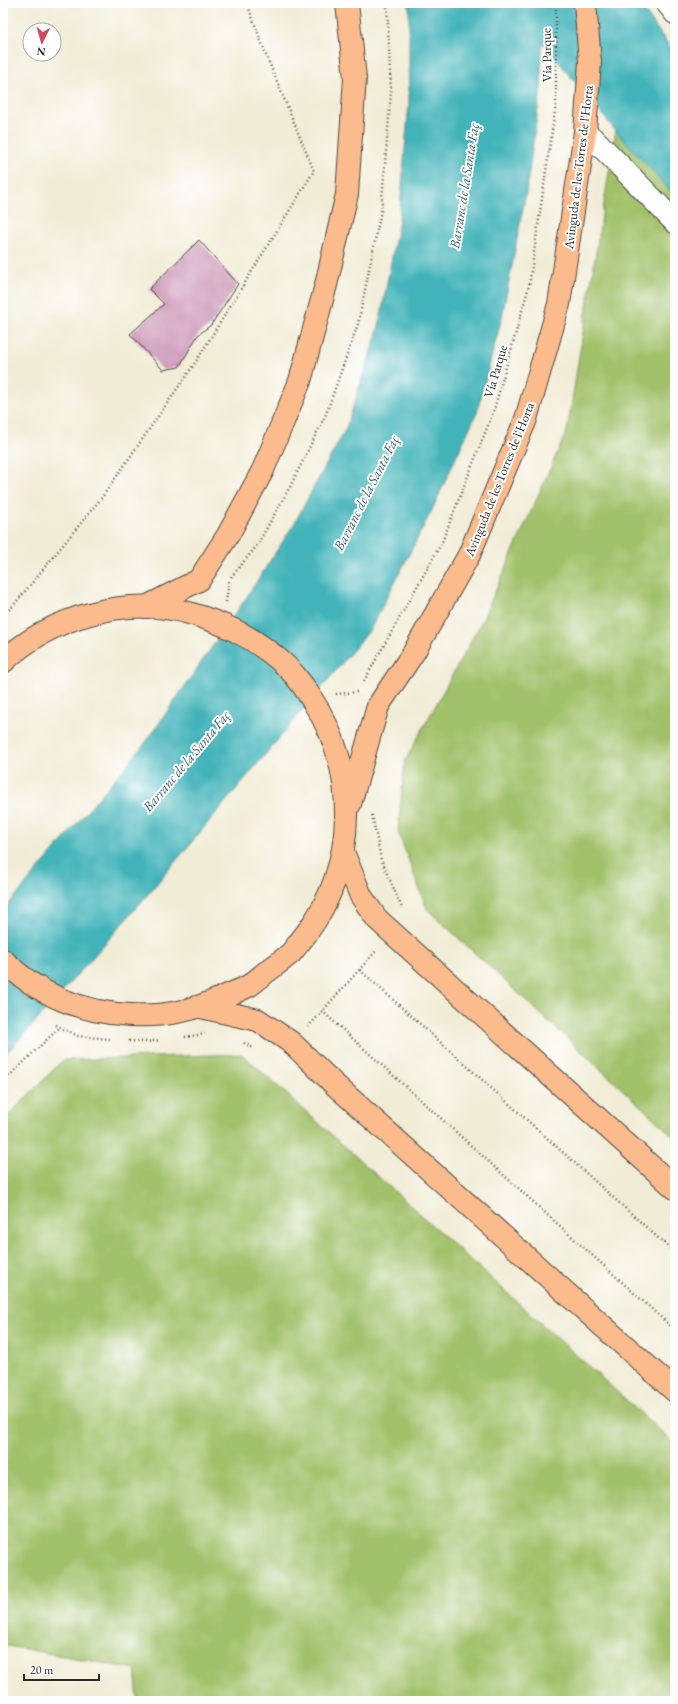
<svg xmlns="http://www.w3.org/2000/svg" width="678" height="1704" font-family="'EB Garamond',serif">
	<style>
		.green { fill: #a0c169; stroke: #66764a }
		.water { fill: #43b4b9; stroke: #377072 }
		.building { fill: #cb96b7 }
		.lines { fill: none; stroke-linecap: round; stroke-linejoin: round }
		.minor-casing { stroke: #494844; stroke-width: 24 }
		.major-casing { stroke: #494844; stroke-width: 24 }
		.path { stroke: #494844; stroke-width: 2.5; stroke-dasharray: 1 3; stroke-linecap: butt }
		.minor { stroke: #fff; stroke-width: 22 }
		.major { stroke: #fbbb8c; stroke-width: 22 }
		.labels { text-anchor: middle; stroke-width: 4; stroke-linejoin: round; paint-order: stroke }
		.street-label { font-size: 13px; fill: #2b2b2b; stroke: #fff }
		.water-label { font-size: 14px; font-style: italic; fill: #356264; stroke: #fff }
	</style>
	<rect width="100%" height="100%" fill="#fff"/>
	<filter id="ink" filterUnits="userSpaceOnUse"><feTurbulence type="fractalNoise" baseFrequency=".025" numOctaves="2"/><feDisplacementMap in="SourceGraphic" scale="8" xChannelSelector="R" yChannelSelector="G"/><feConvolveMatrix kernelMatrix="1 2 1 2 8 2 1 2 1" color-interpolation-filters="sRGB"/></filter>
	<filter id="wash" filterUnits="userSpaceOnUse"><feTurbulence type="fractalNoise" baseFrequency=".012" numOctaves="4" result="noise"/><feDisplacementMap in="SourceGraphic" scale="16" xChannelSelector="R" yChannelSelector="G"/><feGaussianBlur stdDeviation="0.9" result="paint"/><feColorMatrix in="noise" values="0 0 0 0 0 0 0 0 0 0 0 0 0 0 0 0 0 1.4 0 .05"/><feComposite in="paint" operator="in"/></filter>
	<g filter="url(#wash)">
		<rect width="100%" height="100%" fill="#f1ecd5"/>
		<g class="green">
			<path d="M616 129 675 195V1138L427 909 398 832 405 761 482 621 567 431Z"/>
			<path d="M242 1054 675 1444V1701H138L135 1669 3 1645V1121L63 1060Z"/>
		</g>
		<path class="water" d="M409 3H639L675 54V196L620 136 542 42 541 87 526 193 502 317 477 412 432 510 370 630 138 906 41 1016 3 1057V911L146 742 248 595 294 524 346 428 378 330 399 220 409 102Z"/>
		<g id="blocks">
			<path class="building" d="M199 240 238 284 211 325 198 335 179 367 163 370 130 334 164 304 149 289Z"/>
		</g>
	</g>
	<g filter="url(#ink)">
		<use href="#blocks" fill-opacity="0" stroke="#494844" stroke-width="1"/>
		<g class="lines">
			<defs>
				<g id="minor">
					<path d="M667 3 675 13"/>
					<path d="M585 132 597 142 675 222"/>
				</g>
				<g id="major">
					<path d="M146 607 199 580 228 535 263 470 300 381 326 285 347 194 355 78 347 3"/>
					<path d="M3 662C50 617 126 595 189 613 223 623 249 635 277 658 291 669 302 683 311 698 359 769 358 865 306 934 301 940 296 947 291 953 284 959 276 965 269 970 262 975 256 981 250 985 243 989 235 992 228 995 194 1010 169 1017 131 1015 83 1013 38 995 3 960"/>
					<path d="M350 804 378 706 414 652 469 555 526 419 559 304 585 132 590 61 585 3"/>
					<path d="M343 852 361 896 377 919 675 1188"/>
					<path d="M201 1007 258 1020 292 1043 334 1084 675 1391"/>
				</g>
			</defs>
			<use href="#minor" class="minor-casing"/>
			<use href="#major" class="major-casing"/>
			<g class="path">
				<path d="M231 577 256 547 290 487 326 414 358 324 381 211 391 93 387 3"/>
				<path d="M226 602 229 581"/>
				<path d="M3 615 13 606 103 496 195 363 314 171 266 55 247 3"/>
				<path d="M364 681 442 542 494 410 529 286 556 104V3"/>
				<path d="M336 694 357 692"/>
				<path d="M372 815 381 859 402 908"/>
				<path d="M360 970 675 1253"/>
				<path d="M322 1011 675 1330"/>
				<path d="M56 1025 78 1036 110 1039"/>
				<path d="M308 1027 377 950"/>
				<path d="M185 1037 205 1034"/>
				<path d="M129 1041 146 1042 160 1040"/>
				<path d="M244 1043 253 1048"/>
				<path d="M3 1082 60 1027"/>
			</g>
			<use href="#minor" class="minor"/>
			<use href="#major" class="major"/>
		</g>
	</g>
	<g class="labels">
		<g class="street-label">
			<text transform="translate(546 55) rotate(-91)" y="5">Vía Parque</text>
			<text transform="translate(578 167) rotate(-83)" y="5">Avinguda de les Torres de l'Horta</text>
			<text transform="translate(495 371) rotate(-74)" y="5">Vía Parque</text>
			<text transform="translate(499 479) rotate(-68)" y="5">Avinguda de les Torres de l'Horta</text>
		</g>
		<g class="water-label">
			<text transform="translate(464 186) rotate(-81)" y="5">Barranc de la Santa Faç</text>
			<text transform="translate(366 493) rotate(-63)" y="5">Barranc de la Santa Faç</text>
			<text transform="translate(186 761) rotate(-50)" y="5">Barranc de la Santa Faç</text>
		</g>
	</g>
	<rect width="678" height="1704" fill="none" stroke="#fff" stroke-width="16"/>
	<g transform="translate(42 42) rotate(185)"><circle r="19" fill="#ffffff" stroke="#aaaaaa"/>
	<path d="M0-3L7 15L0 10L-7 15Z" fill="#d1495b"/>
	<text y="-6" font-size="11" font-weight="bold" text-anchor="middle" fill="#2b2b2b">N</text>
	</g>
	<path d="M24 1674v6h75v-6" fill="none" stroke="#2b2b2b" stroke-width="2"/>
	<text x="30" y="1674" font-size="12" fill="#2b2b2b" stroke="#ffffff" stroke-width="3" paint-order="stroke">20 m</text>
</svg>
